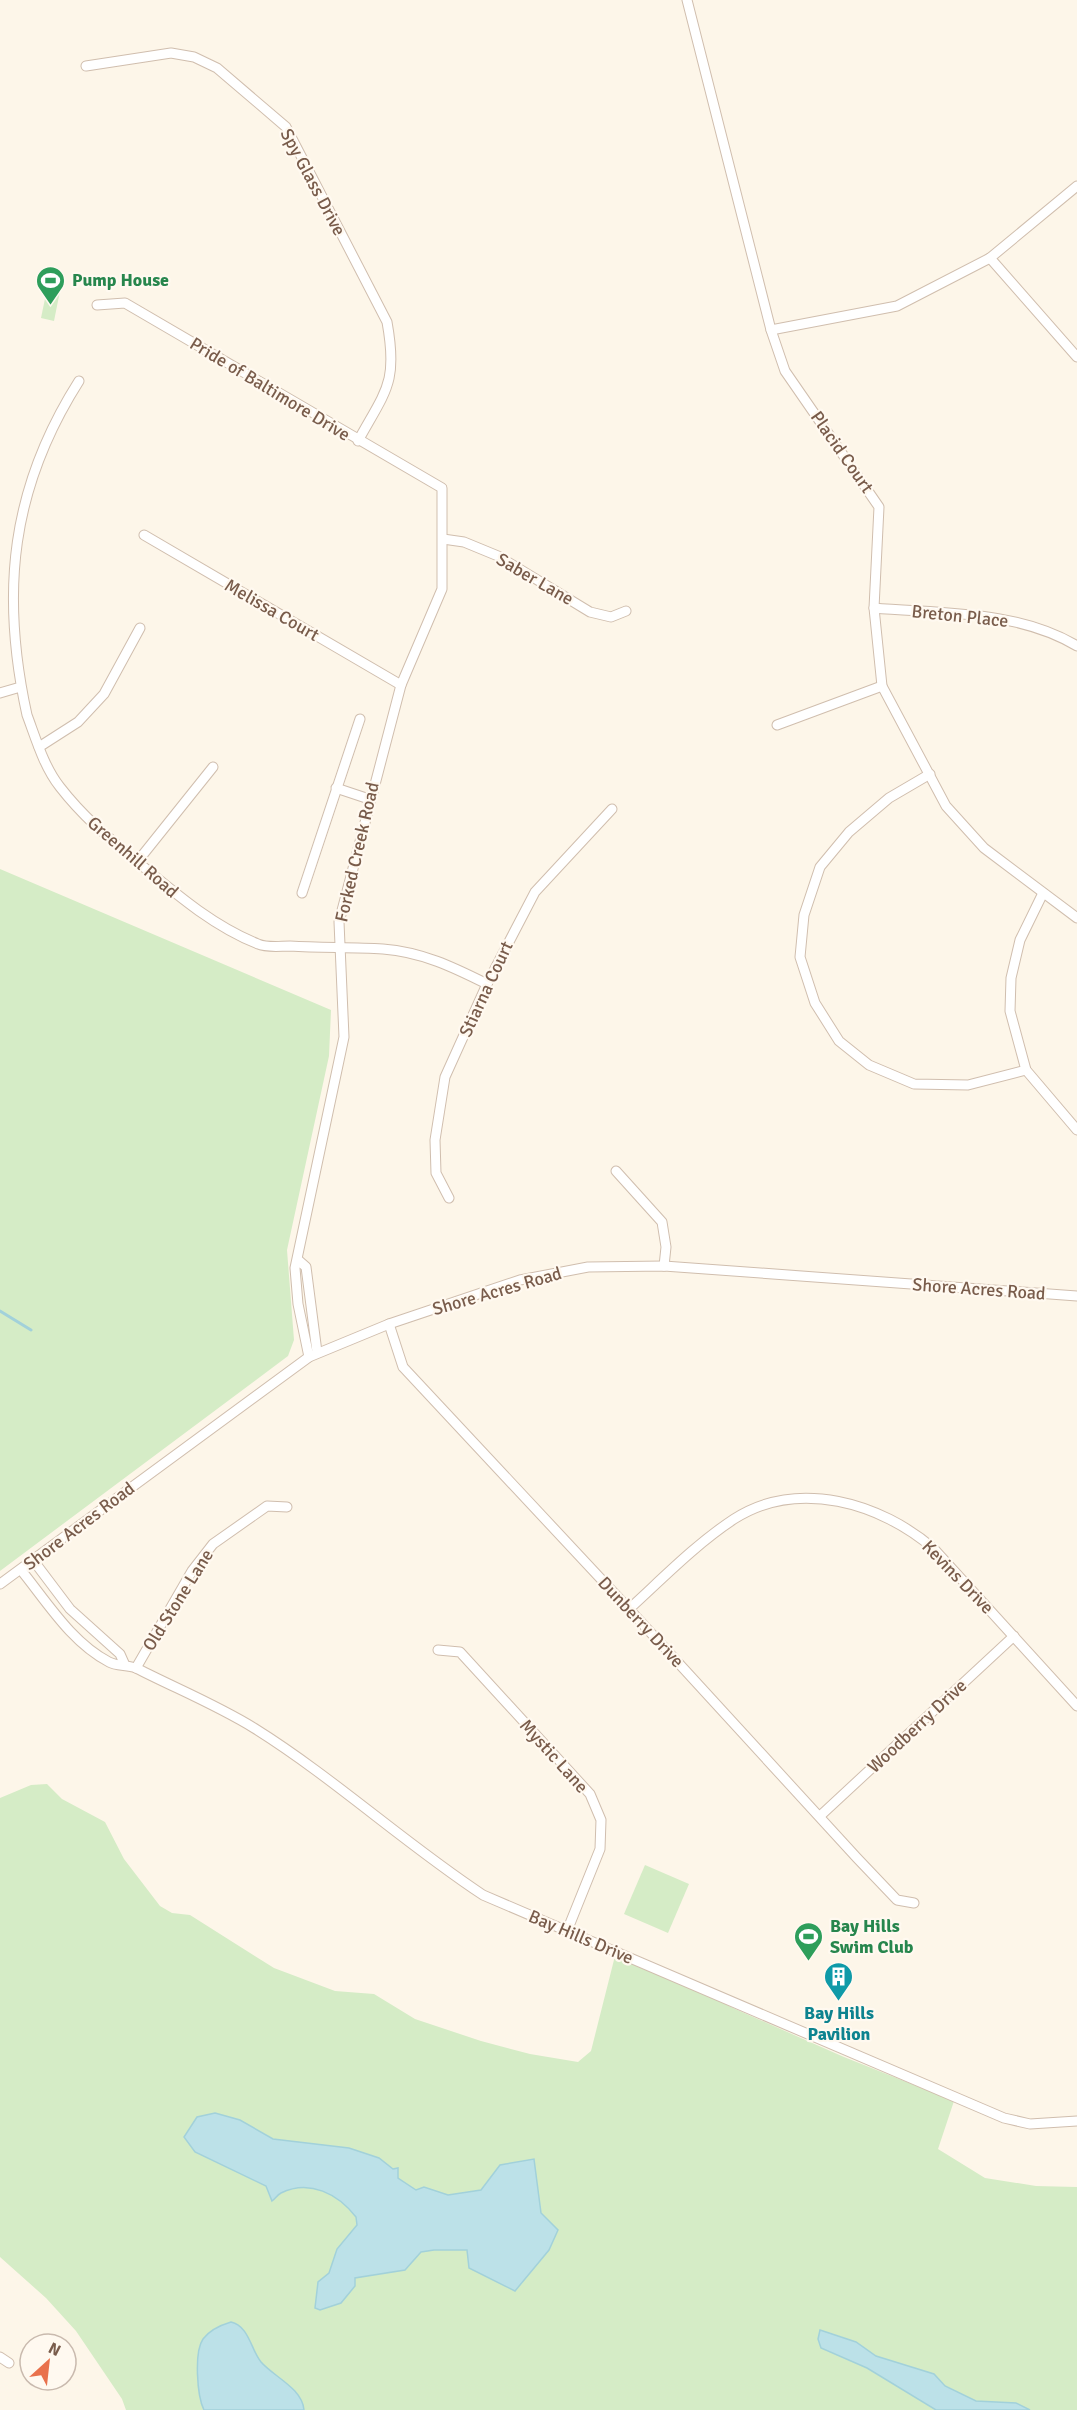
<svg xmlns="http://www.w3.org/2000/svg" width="1077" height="2410" font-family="Signika,sans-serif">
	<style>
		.green { fill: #d5ecc6 }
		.water { fill: #bce1e8; stroke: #a2d1da; stroke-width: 1.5 }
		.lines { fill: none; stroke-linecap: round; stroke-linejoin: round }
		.stream { stroke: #a2d1da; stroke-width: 3 }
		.street-casing { stroke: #d0beae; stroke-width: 11 }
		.street { stroke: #fff; stroke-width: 9 }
		.labels { text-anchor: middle; stroke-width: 4.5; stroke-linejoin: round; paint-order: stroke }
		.street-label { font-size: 18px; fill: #795c4b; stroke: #fff9f0 }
		.leisure-label { font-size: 18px; font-weight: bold; fill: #27864d; stroke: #fff9f0; text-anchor: start }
		.culture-label { font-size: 18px; font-weight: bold; fill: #0d838f; stroke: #fff9f0 }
	</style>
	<rect width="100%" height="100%" fill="#fdf6e9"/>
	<g class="green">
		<path d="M47 289 60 291 54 321 41 318Z"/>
		<path d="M0 869 331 1010 329 1056 287 1250 294 1340 288 1356 0 1571Z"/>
		<path d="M47 1784 62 1799 105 1822 124 1859 160 1906 172 1913 190 1915 274 1968 335 1991 374 1994 415 2019 481 2041 530 2054 578 2062 591 2051 617 1948 733 2008 844 2057 954 2101 938 2149 985 2178 1036 2186 1077 2187V2410H126L122 2399 76 2331 46 2298 0 2257V1798L31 1785Z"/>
		<path d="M645 1865 689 1884 668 1933 624 1914Z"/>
	</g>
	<g class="water">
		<path d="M215 2113 240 2120 273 2139 349 2148 379 2158 393 2169 398 2168V2178L416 2190 424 2187 448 2195 481 2190 500 2165 534 2159 541 2213 558 2230 549 2250 515 2291 469 2268 467 2250H434L421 2252 405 2270 355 2278V2286L341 2303 320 2310 315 2308 318 2282 329 2273 337 2249 357 2225 356 2217C338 2194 310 2179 281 2193 277 2195 275 2199 272 2201L266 2186 195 2152 184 2137 197 2117Z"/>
		<path d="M231 2322C249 2326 251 2350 261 2362 274 2377 302 2388 304 2410H204C197 2396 194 2352 203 2339 209 2331 221 2325 231 2322Z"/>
		<path d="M820 2330 856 2342 876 2356 934 2374 945 2386 976 2401 1016 2403 1030 2410H936L867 2368 821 2348 818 2339Z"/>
	</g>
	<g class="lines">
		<path class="stream" d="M0 1311 31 1330"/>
		<defs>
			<g id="street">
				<path d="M687 0 771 330 785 371 879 507 874 608 882 686 946 806 984 848 1077 918"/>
				<path d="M86 66 171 53 194 57 217 68 286 127 387 322C398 383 386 390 358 441"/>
				<path d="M990 258 1077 357"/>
				<path d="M97 305 125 303 442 488V589L401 685 339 922 344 1037 295 1268 298 1304 309 1357"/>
				<path d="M771 330 897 306 990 258 1077 186"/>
				<path d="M79 381C11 488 0 592 27 715 36 739 44 767 60 787 84 818 110 839 140 864 176 894 213 926 258 944 267 948 280 946 290 946 321 948 352 947 383 949 422 952 453 967 487 984"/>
				<path d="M144 535 401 685"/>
				<path d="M443 539 464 542 498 556 590 612 611 617 626 611"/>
				<path d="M874 608C942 614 1017 610 1077 646"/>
				<path d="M0 693 17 688"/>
				<path d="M777 725 882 686"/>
				<path d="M39 747 78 722 104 694 140 628"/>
				<path d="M930 774 889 798 849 832 820 867 804 915 800 957 815 1003 839 1041 869 1065 914 1084 968 1085 1026 1070"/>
				<path d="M336 788 369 799"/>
				<path d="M137 862 213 767"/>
				<path d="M302 893 360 719"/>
				<path d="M1043 893 1020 940 1011 978 1010 1011 1026 1070 1077 1130"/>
				<path d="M616 1171 662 1222 666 1247 664 1266"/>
				<path d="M449 1198 436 1173 435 1140 445 1077 487 984 535 892 612 809"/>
				<path d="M298 1260 306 1267 317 1352"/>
				<path d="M389 1324 403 1367 629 1609 857 1858 897 1900 914 1903"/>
				<path d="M33 1560 70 1609 120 1654 124 1663"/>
				<path d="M21 1570C47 1602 71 1642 109 1662 116 1666 127 1665 136 1668 175 1688 217 1705 254 1728 334 1778 404 1843 483 1895L1004 2118 1030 2124 1077 2121"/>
				<path d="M0 1584 309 1357 389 1324 520 1280 588 1267 664 1266 1077 1296"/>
				<path d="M629 1609C663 1578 696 1544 734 1519 798 1478 881 1503 934 1549L1077 1706"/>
				<path d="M438 1650 460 1652 590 1794 601 1820 600 1849 567 1931"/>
				<path d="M136 1668 192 1571 213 1544 267 1506 287 1507"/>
				<path d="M820 1816 1014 1636"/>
				<path d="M0 2357 9 2363"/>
			</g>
		</defs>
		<use href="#street" class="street-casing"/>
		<use href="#street" class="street"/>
	</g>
	<defs>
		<symbol id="stadium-pin" viewBox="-11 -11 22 30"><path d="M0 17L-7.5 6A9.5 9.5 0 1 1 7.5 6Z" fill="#2e9e5b" stroke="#fff9f0"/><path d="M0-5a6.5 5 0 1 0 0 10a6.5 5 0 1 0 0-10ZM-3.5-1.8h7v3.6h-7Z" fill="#fff"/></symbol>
		<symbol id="building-pin" viewBox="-11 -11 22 30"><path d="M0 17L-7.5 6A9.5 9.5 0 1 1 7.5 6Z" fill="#0f9aa8" stroke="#fff9f0"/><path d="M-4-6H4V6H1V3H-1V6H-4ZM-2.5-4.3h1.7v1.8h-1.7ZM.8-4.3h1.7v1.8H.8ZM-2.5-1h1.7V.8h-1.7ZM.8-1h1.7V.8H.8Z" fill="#fff"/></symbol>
	</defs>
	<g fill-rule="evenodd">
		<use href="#stadium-pin" x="34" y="264" width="33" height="45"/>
		<use href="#stadium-pin" x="792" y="1920" width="33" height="45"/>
		<use href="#building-pin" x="822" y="1960" width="33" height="45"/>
	</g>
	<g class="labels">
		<g class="street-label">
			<text transform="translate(313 182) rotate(62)" y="6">Spy Glass Drive</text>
			<text transform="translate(270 389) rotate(31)" y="6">Pride of Baltimore Drive</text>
			<text transform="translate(842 452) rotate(55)" y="6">Placid Court</text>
			<text transform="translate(535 579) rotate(30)" y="6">Saber Lane</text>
			<text transform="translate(272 610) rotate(30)" y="6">Melissa Court</text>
			<text transform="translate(960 616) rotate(6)" y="6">Breton Place</text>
			<text transform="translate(357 852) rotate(-77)" y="6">Forked Creek Road</text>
			<text transform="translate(133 857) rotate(41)" y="6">Greenhill Road</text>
			<text transform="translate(486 989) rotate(-65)" y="6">Stiarna Court</text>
			<text transform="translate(979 1289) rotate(4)" y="6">Shore Acres Road</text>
			<text transform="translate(497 1291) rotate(-16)" y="6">Shore Acres Road</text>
			<text transform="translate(79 1526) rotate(-37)" y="6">Shore Acres Road</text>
			<text transform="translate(958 1577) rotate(46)" y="6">Kevins Drive</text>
			<text transform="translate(178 1600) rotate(-58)" y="6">Old Stone Lane</text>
			<text transform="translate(641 1622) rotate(47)" y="6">Dunberry Drive</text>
			<text transform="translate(917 1726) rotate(-43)" y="6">Woodberry Drive</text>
			<text transform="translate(554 1756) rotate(48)" y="6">Mystic Lane</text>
			<text transform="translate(581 1937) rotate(23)" y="6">Bay Hills Drive</text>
		</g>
		<g class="leisure-label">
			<text x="72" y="286">Pump House</text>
			<text x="830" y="1932">Bay Hills<tspan x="830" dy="21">Swim Club</tspan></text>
		</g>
		<g class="culture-label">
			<text x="839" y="2019">Bay Hills<tspan x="839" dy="21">Pavilion</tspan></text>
		</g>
	</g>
	<g transform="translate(48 2362) rotate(27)"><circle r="28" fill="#fff9f0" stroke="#c9baae" stroke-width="1.5"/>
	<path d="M0-4.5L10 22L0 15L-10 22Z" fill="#e9714c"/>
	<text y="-9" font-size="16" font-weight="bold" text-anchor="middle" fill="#795c4b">N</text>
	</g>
</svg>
